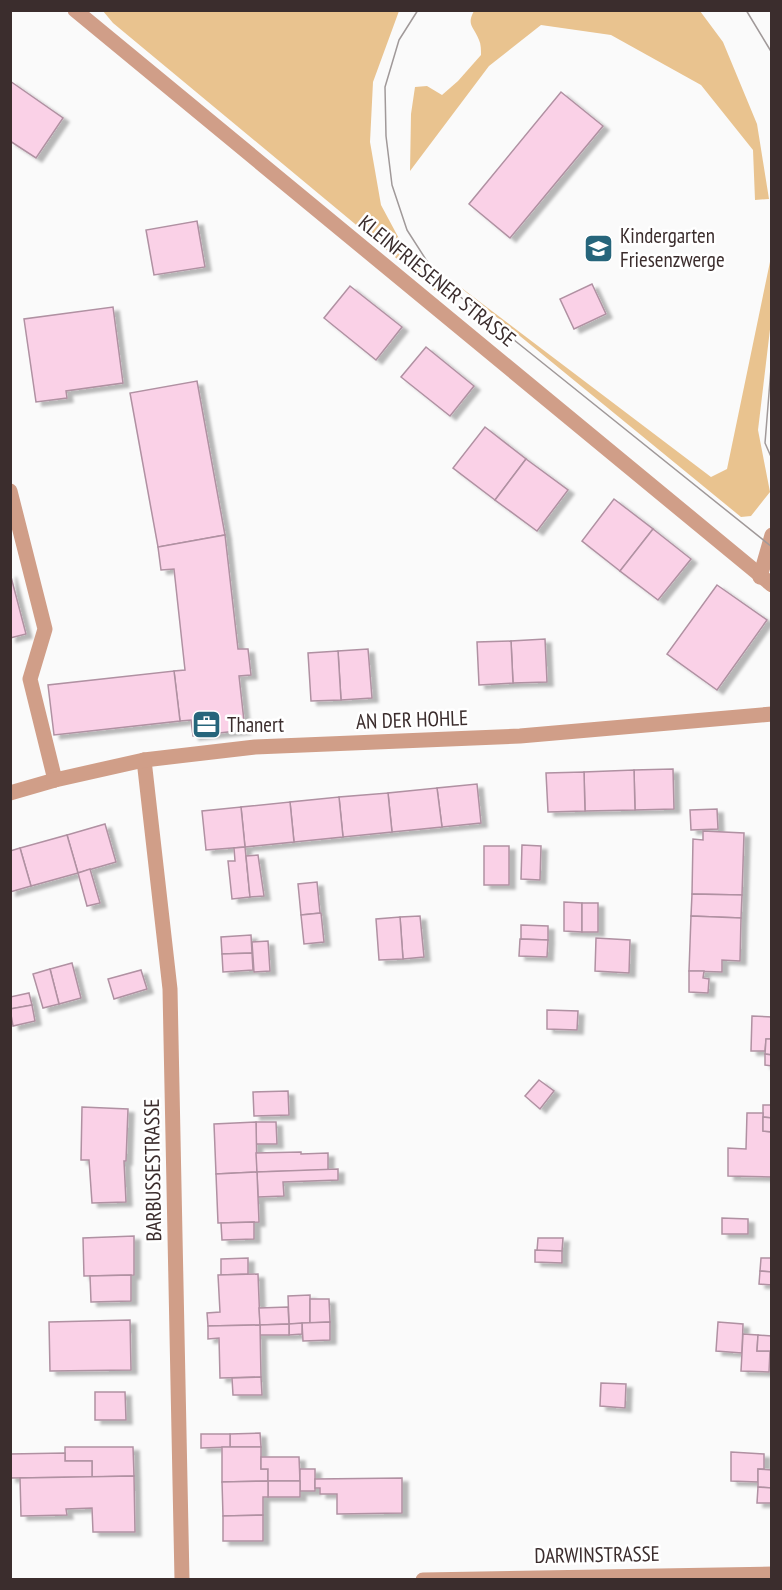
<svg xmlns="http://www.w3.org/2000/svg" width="782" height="1590" font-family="'PT Sans Narrow',sans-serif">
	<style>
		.green { fill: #e9c38f }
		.building { fill: #fad1e7; stroke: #b091a2; stroke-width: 1.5; filter: url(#shadow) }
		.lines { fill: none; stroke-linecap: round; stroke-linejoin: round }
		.minor { stroke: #d09e88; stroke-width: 15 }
		.tram { stroke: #a09999; stroke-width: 1.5 }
		.labels { text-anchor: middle; stroke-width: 5; stroke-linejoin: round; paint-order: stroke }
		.poi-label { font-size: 21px; fill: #3b2d2d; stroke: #fff; text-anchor: start }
		.street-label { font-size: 21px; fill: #3b2d2d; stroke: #fff }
	</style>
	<defs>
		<filter id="shadow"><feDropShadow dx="6" dy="4" stdDeviation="1.5" flood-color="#0004"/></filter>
	</defs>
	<rect width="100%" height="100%" fill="#fafafa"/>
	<g class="green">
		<path d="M103 11H399L373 82 370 142 381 205 410 259 449 302 113 23Z"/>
		<path d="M474 11H700L723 42 757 124 769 199 755 200 753 150 701 85 611 35 541 25 489 66 410 171 411 114 415 87 427 86 442 95 458 81 481 55C481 50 481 44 479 40 474 27 466 25 474 11Z"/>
		<path d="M771 257V321L758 430 770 492 751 516 741 517 455 283 711 477 727 469Z"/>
	</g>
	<g class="building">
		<path d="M10 81 63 118 36 158 10 141Z"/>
		<path d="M561 92 603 126 510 238 469 204Z"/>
		<path d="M197 221 205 267 154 275 146 230Z"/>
		<path d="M592 284 606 314 574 329 560 299Z"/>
		<path d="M350 286 402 327 376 360 324 318Z"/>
		<path d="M113 307 123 383 66 391 67 398 36 402 24 319Z"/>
		<path d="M426 347 474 386 450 416 401 377Z"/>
		<path d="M197 381 225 535 158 547 130 393Z"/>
		<path d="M485 427 526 459 495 500 453 468Z"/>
		<path d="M526 459 568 490 537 531 495 500Z"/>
		<path d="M614 499 653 529 620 571 582 541Z"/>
		<path d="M653 529 691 559 658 600 620 571Z"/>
		<path d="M225 535 238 649H248L251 675 239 676 245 730 193 736 191 720 180 721 174 671 185 670 174 569 161 570 158 547Z"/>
		<path d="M10 573 26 634 10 638Z"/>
		<path d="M717 585 767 620 717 690 667 654Z"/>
		<path d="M545 639 547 682 513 683 511 641Z"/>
		<path d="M511 641 513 683 479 685 477 642Z"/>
		<path d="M368 649 372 698 341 700 338 651Z"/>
		<path d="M338 651 341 700 311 701 308 653Z"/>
		<path d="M174 671 180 721 54 735 48 685Z"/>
		<path d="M673 769 674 809 635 810 634 770Z"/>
		<path d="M634 770 635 810 585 811 584 772Z"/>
		<path d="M584 772 585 811 548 812 546 773Z"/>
		<path d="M477 784 481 823 442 827 437 788Z"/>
		<path d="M437 788 442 827 392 832 388 793Z"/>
		<path d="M388 793 392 832 343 837 339 797Z"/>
		<path d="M339 797 343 837 294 842 290 802Z"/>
		<path d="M290 802 294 842 245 847 241 807Z"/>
		<path d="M241 807 245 847 206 850 202 811Z"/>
		<path d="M717 809 718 829 691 830 690 810Z"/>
		<path d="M105 824 116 862 78 873 67 835Z"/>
		<path d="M703 831 744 833 742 895 692 894 693 839 703 840Z"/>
		<path d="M67 835 78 873 31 886 20 848Z"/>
		<path d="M522 845 541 846 540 880 521 879Z"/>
		<rect x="484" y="846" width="25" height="39"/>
		<path d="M245 847 250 897 232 899 228 861H235L234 848Z"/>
		<path d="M20 848 31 886 10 892V851Z"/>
		<path d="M258 855 264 896 250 897 246 856Z"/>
		<path d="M90 869 100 903 87 906 78 873Z"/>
		<path d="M317 882 320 913 301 915 298 884Z"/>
		<path d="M692 894 742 895 741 918 691 916Z"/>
		<path d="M564 902 582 903V932L564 931Z"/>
		<rect x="582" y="903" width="16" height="29"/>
		<path d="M321 913 324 942 304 944 301 915Z"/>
		<path d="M420 916 424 957 403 959 400 917Z"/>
		<path d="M691 916 741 918 740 961 722 960V972L689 971Z"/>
		<path d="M400 917 403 959 379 960 376 919Z"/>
		<path d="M521 925 548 926V940L521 939Z"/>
		<path d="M251 935 252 953 222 954 221 937Z"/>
		<path d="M596 938 630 940 629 973 595 971Z"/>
		<path d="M520 939 548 940 547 957 519 956Z"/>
		<path d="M268 941 270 971 254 972 252 942Z"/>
		<path d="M252 953 253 970 223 972 222 954Z"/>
		<path d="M72 963 81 998 59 1004 50 969Z"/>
		<path d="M50 969 59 1004 43 1008 33 974Z"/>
		<path d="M141 970 147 989 114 999 108 979Z"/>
		<path d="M689 971H704L703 978 709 979 708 993 689 992Z"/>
		<path d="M29 993 32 1005 10 1009V997Z"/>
		<path d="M32 1005 35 1021 13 1026 10 1009Z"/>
		<path d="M547 1010 578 1011 577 1030 547 1029Z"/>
		<path d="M752 1016 772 1017V1039H766L765 1051H751Z"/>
		<path d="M766 1039H772V1055L765 1054Z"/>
		<path d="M765 1054 772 1055V1066L765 1065Z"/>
		<path d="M539 1080 554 1091 540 1109 525 1096Z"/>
		<path d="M288 1091 289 1115 254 1116 253 1092Z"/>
		<path d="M763 1105H772V1118L763 1117Z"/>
		<path d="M82 1107 128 1109 126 1161H124L126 1202 92 1203 89 1160H81Z"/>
		<path d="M747 1113H763V1131L772 1132V1177L728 1176V1148L746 1149Z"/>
		<path d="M763 1117 772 1118V1132L763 1131Z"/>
		<path d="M256 1122H276L277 1144H256Z"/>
		<path d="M256 1122 257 1172 216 1174 214 1124Z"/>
		<path d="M301 1152V1154L328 1153V1170L257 1172 256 1153Z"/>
		<path d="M338 1169V1180L283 1182 284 1196 258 1197 257 1172Z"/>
		<path d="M257 1172 259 1222 218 1223 216 1174Z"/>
		<path d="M722 1218 748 1219V1234H722Z"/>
		<path d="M254 1222V1239L222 1240 221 1223Z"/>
		<path d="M134 1236V1275L84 1276 83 1238Z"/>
		<path d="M538 1238H563L562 1251H537Z"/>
		<path d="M535 1250 562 1251V1263L535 1262Z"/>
		<path d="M248 1258V1274L221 1275V1259Z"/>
		<path d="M761 1258H772V1272L760 1271Z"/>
		<path d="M760 1271 772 1272V1285L759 1284Z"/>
		<path d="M258 1274 260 1325 208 1326 207 1313 220 1312 218 1275Z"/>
		<path d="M131 1275V1301L91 1302 90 1276Z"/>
		<path d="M310 1295V1323L289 1324 288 1296Z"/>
		<path d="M310 1299H329L330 1322 310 1323Z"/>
		<path d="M288 1307 289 1324 260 1325 259 1308Z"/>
		<path d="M130 1320 131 1370 50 1371 49 1322Z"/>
		<path d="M330 1322V1340L303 1341 302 1323Z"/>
		<path d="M718 1322 743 1324 742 1353 716 1351Z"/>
		<path d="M302 1323V1334L289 1335V1324Z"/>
		<path d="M289 1324V1335H260V1325Z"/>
		<path d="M260 1325 261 1377 220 1378 219 1338 208 1339V1326Z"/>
		<path d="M743 1334 758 1335 757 1351H770L769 1372 741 1371Z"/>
		<path d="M758 1335 772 1336V1351H757Z"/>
		<path d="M261 1377 262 1395H233L232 1378Z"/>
		<path d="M601 1383 626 1384 625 1408 600 1406Z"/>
		<path d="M95 1392H125L126 1420H95Z"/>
		<path d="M260 1433 261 1447H230V1434Z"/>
		<path d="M201 1434H230V1447L201 1448Z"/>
		<path d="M65 1447H133L134 1476 92 1477V1461H65Z"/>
		<path d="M222 1447H261V1469H268V1481L222 1482Z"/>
		<path d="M731 1452 764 1454V1469H758V1482L731 1481Z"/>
		<path d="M65 1453V1461H92V1477L10 1478V1454Z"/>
		<path d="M261 1457H299L300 1481H268V1469H261Z"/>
		<rect x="300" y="1469" width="15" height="22"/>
		<path d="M758 1469 772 1470V1488L758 1487Z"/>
		<path d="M134 1476 135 1532H93L92 1508 66 1509 67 1515 21 1516 20 1478Z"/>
		<path d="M402 1478V1513L337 1514V1494H320V1488H315V1479Z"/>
		<rect x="268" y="1481" width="32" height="16"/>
		<path d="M268 1481V1497H263V1515L223 1516 222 1482Z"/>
		<path d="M758 1487 772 1488V1503H757Z"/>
		<path d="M263 1515V1541H223V1516Z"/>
	</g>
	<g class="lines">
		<g class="minor">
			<path d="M75 10 772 585"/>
			<path d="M10 491 45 629 30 679 55 780"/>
			<path d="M760 577 772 535"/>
			<path d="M144 760 170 989 182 1580"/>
			<path d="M10 793 55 780 144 760 255 747 520 736 772 714"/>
			<path d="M423 1580 772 1574"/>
		</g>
		<g class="tram">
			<path d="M418 10 399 40 385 87 386 136 392 185 407 230 432 269 453 291 772 547"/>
			<path d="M746 10 772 53"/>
			<path d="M772 356 765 443 772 459"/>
		</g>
	</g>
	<defs>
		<symbol id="school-square" viewBox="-11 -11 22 22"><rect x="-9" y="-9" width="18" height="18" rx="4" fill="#26657b" stroke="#fff"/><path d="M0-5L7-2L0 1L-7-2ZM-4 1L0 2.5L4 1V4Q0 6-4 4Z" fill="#fff"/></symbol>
		<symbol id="office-square" viewBox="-11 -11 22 22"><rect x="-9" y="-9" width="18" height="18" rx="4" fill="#26657b" stroke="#fff"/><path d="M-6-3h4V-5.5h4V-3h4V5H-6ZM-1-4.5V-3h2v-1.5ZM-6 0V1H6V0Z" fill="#fff"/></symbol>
	</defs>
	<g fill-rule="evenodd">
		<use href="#school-square" x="582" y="232" width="33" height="33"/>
		<use href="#office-square" x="190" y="708" width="33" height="33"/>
	</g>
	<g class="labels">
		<g class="poi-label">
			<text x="620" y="243">Kindergarten<tspan x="620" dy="24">Friesenzwerge</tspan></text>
			<text x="227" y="732">Thanert</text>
		</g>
		<g class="street-label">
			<text transform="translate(437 281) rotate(39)" y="7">KLEINFRIESENER STRASSE</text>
			<text transform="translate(412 720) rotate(-2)" y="7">AN DER HOHLE</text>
			<text transform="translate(153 1170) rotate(-91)" y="7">BARBUSSESTRASSE</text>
			<text transform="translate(597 1555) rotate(-1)" y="7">DARWINSTRASSE</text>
		</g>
	</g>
	<rect width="782" height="1590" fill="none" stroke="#3b2d2d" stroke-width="24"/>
</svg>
